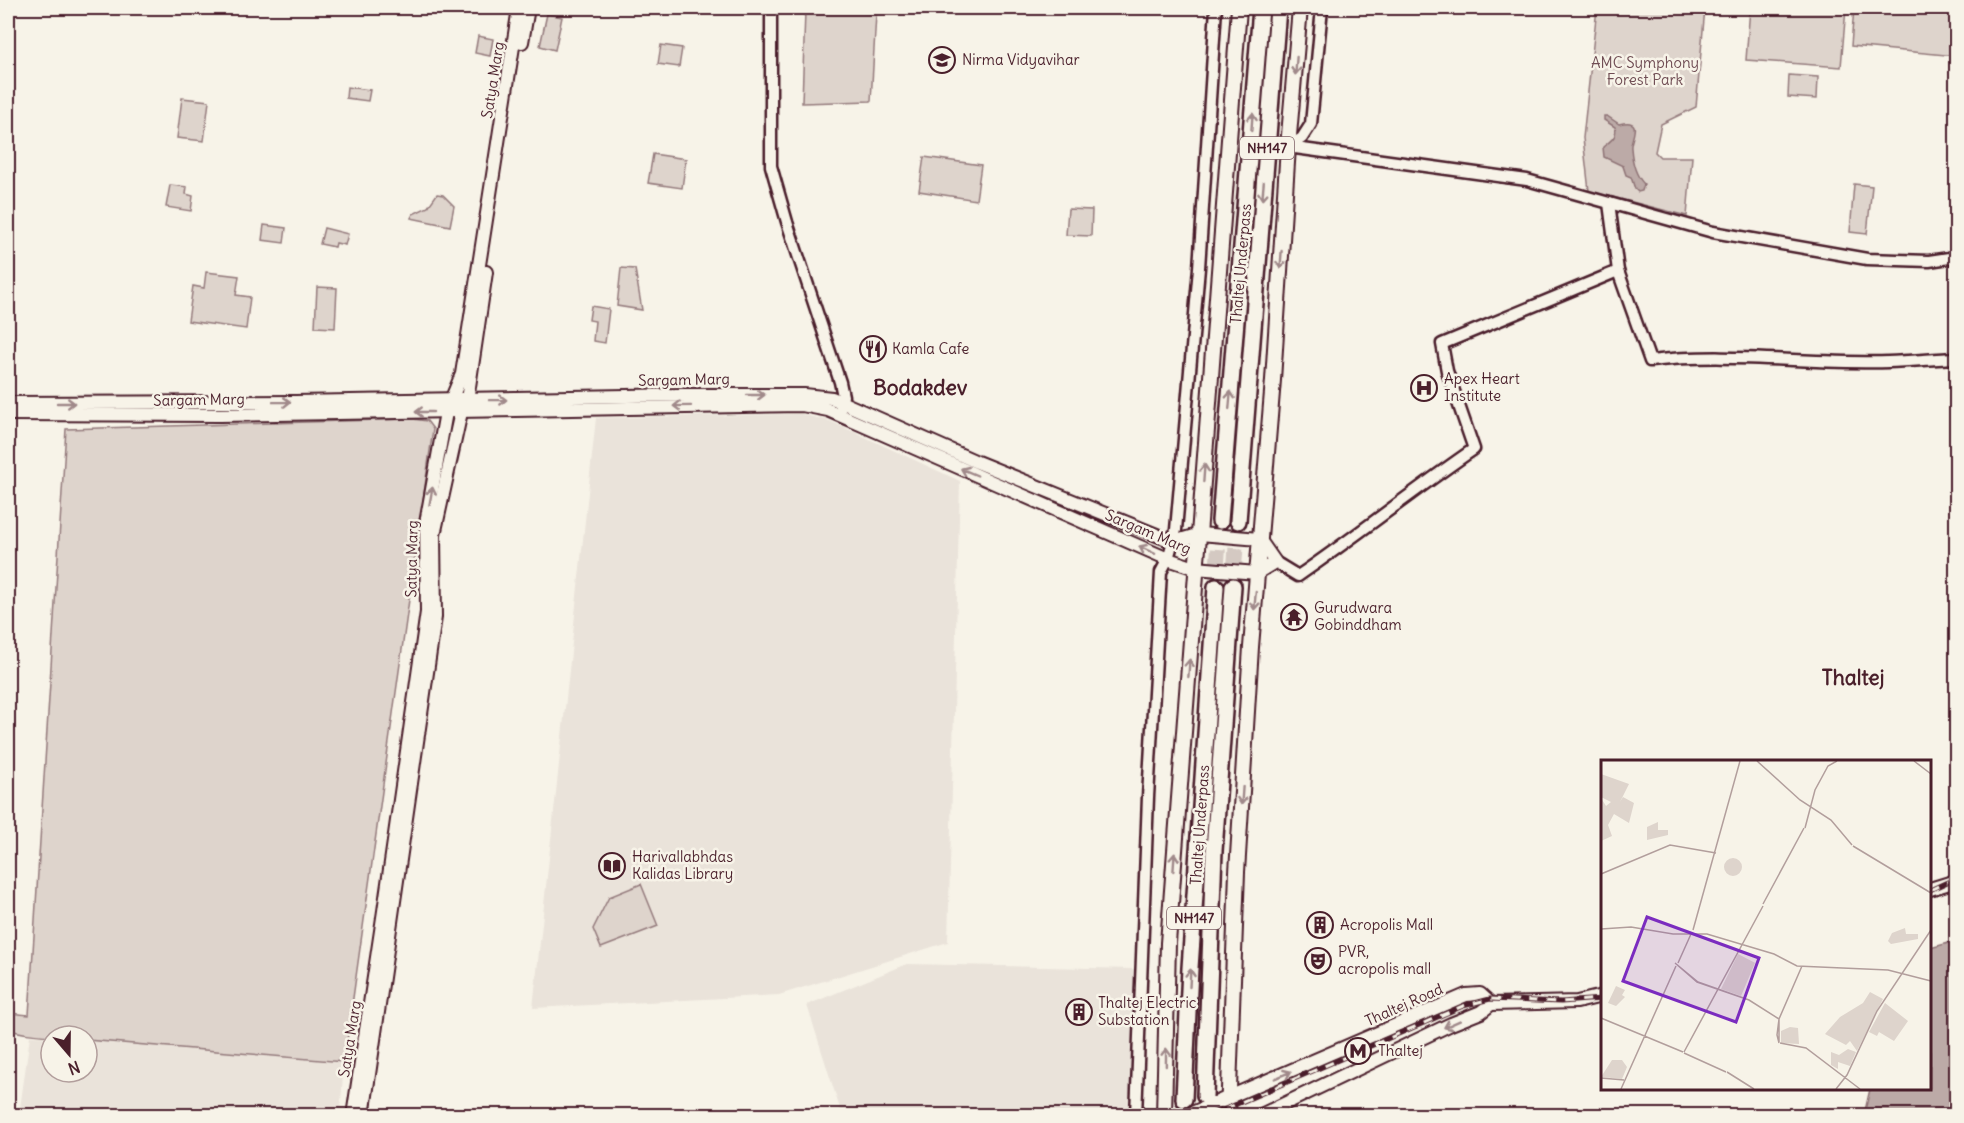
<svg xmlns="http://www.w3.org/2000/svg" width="1964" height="1123" font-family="Delius,sans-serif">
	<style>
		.built { fill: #eae3da }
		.green { fill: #ded4cc; stroke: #947a7c; stroke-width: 1.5 }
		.water { fill: #bcaaa7; stroke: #8e7275; stroke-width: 1.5 }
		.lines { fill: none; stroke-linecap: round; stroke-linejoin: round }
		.trunk-tunnel { stroke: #d4c9c2; stroke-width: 15; stroke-dasharray: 15 8; stroke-linecap: butt }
		.tertiary-casing { stroke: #4a1f2b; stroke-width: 15 }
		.secondary-casing { stroke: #4a1f2b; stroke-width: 16 }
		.primary-casing { stroke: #4a1f2b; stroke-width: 18 }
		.trunk-casing { stroke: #4a1f2b; stroke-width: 20 }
		.tertiary { stroke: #f7f3e8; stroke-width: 10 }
		.secondary { stroke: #f7f3e8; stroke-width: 12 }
		.primary { stroke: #f7f3e8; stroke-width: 14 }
		.trunk { stroke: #f7f3e8; stroke-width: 15 }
		.rail-casing { stroke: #4a1f2b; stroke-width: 5 }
		.rail { stroke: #f7f3e8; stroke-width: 3; stroke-dasharray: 9; stroke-linecap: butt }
		.oneway { stroke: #a0898a }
		.labels { text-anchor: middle; stroke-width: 5; stroke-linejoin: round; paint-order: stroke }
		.shield { fill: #f7f3e8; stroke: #7e5f64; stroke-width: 1.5 }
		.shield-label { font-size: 14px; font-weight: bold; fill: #4a1f2b }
		.poi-label { font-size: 15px; fill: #4a1f2b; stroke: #f7f3e8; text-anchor: start }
		.park-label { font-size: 15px; fill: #6f4c53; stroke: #f7f3e8 }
		.street-label { font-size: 15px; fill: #4a1f2b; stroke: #f7f3e8 }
		.district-label { font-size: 21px; font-weight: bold; fill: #4a1f2b; stroke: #f7f3e8 }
		.inset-road { fill: none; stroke: #b29e9c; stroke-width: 1.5 }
		.view { fill: #7b2cbf; fill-opacity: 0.15; stroke: #7b2cbf; stroke-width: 3 }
		.inset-edge { fill: none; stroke: #4a1f2b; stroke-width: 3 }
	</style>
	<rect width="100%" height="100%" fill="#f7f3e8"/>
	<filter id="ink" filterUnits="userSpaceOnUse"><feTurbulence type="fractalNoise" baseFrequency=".0167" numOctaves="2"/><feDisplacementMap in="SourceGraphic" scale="12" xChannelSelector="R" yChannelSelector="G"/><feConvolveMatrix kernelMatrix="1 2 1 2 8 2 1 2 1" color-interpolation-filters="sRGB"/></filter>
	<g filter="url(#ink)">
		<g class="built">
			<path d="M801 414 830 421 960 481 948 942 779 995 533 1008 596 418Z"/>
			<path d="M907 964 1135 969 1131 1115H842L807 1005Z"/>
			<path d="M30 1036 51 1037V1072H87V1040L284 1054 344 1062 340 1115 19 1116Z"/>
		</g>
		<g class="green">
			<path d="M1597 8H1705L1696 107 1661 124 1655 152 1660 157H1692L1687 216 1589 191 1583 138Z"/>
			<path d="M1750 8H1846L1841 67 1746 60Z"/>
			<path d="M1854 8H1956V56L1851 46Z"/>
			<path d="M847 10 876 14 871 101 802 103 805 11Z"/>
			<path d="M547 14 562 17 555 50 540 46Z"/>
			<path d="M478 36 493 39 490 56 475 53Z"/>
			<path d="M661 45 682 48 679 67 658 64Z"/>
			<path d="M1789 75 1818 77 1817 99 1788 97Z"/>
			<path d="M347 87 370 90 368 101 346 98Z"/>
			<path d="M182 98 209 101 204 141 177 138Z"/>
			<path d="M653 154 686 159 682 188 648 183Z"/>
			<path d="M924 157 981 165 976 200 919 191Z"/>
			<path d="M1854 184 1872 186 1867 234 1850 232Z"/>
			<path d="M170 185 187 187 186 194 193 196 191 211 166 207Z"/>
			<path d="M437 194 443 195 454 206 450 226 411 218 413 214 428 207Z"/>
			<path d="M1068 209 1092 210 1091 236 1066 235Z"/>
			<path d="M264 225 286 228 284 243 262 240Z"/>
			<path d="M324 228 348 234 345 245 336 243 335 247 320 244Z"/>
			<path d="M621 268 635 269 642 310 617 306Z"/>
			<path d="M206 272 239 276 236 295 250 297 246 329 188 321 193 286 204 288Z"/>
			<path d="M317 287 337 288 335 328 315 327Z"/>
			<path d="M591 306 609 309 605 343 593 341 595 321 589 320Z"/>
			<path d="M413 419 427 421 433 429 344 1062 87 1040V1036C58 1036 37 1037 8 1030V1013L29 1015 66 429Z"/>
			<path d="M641 884 658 926 601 948 593 929 609 897Z"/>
		</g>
		<g class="water">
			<path d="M1604 116H1607L1619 124C1646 117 1629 140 1631 148 1632 161 1635 175 1644 184L1642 191 1638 192 1635 189 1631 177 1626 175 1623 166 1604 157 1603 147C1610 141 1618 137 1615 127L1604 120Z"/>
			<path d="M1956 941V1115H1864L1870 1089 1930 1088V948Z"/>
		</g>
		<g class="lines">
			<g class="trunk-tunnel">
				<path d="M1233 586 1238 521"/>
				<path d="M1216 587 1220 521"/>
			</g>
			<defs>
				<g id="tertiary">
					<path d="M771 8V166L787 222 840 382 843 396 840 410"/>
					<path d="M1288 147 1527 180 1713 232 1867 259 1929 261 1956 257"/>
					<path d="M1288 147 1302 138 1311 124 1322 8"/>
					<path d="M1618 271 1650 361C1729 352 1809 364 1888 362 1911 361 1934 359 1956 358"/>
					<path d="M1275 562 1298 576C1358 535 1414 490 1474 449L1447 371 1442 344 1618 271 1609 203"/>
					<path d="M1136 1116 1148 797 1161 572 1168 559 1176 530 1199 268 1216 8"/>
				</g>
				<g id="secondary">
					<path d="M522 42 528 8"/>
					<path d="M8 403 295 402 682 395H804L832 398 977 462 1174 542 1200 534 1259 539 1275 562 1257 573 1195 568 1168 559 828 410 802 405 220 415 8 414"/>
					<path d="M1930 889 1956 881"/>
					<path d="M353 1116 384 911 427 612 426 523 446 412 462 374 519 8"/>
					<path d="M363 1116 435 617 434 535 461 412 467 400 486 272"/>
					<path d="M1185 1116 1466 995 1480 994 1491 1004"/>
					<path d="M1259 1116 1451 1024 1481 1012 1491 1004 1577 1002 1602 996"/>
				</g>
				<g id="primary">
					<path d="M1164 1116 1168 943 1239 8"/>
					<path d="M1228 1116 1237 872 1251 647 1273 380 1288 147 1300 8"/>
				</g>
				<g id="trunk">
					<path d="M1220 521 1261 8"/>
					<path d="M1238 521 1278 8"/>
					<path d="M1205 1096 1214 851 1233 586"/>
					<path d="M1184 1099 1190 968 1216 587"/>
				</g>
			</defs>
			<use href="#tertiary" class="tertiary-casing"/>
			<use href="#secondary" class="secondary-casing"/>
			<use href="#primary" class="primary-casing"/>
			<use href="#trunk" class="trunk-casing"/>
			<use href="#tertiary" class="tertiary"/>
			<use href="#secondary" class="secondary"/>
			<use href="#primary" class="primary"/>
			<use href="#trunk" class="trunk"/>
			<defs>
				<g id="rail">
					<path d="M1930 890 1956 878"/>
					<path d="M1209 1116 1463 1006 1490 999 1561 1002 1602 999"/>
				</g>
			</defs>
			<use href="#rail" class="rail-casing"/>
			<use href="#rail" class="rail"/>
		</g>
		<defs><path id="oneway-shaft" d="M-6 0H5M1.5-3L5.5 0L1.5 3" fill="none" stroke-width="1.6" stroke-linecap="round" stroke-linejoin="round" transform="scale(1.5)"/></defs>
		<g class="oneway">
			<use href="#oneway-shaft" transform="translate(1296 66) rotate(94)"/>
			<use href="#oneway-shaft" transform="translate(1252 122) rotate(-86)"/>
			<use href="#oneway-shaft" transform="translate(1263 191) rotate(95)"/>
			<use href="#oneway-shaft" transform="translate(1281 260) rotate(94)"/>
			<use href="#oneway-shaft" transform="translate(756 395)"/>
			<use href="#oneway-shaft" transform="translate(498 400) rotate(-1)"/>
			<use href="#oneway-shaft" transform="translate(1230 400) rotate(-85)"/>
			<use href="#oneway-shaft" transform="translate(282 402) rotate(-1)"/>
			<use href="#oneway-shaft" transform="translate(66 403)"/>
			<use href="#oneway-shaft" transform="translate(682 406) rotate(179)"/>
			<use href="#oneway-shaft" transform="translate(424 412) rotate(-180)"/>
			<use href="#oneway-shaft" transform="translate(969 472) rotate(-157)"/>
			<use href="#oneway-shaft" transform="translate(1204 473) rotate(-86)"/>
			<use href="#oneway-shaft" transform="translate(431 496) rotate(-80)"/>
			<use href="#oneway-shaft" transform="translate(1147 550) rotate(-155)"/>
			<use href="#oneway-shaft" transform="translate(1255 601) rotate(95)"/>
			<use href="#oneway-shaft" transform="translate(1189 668) rotate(-86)"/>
			<use href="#oneway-shaft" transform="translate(1242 796) rotate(94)"/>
			<use href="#oneway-shaft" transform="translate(1174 862) rotate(-86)"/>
			<use href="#oneway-shaft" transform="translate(1190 978) rotate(-87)"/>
			<use href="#oneway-shaft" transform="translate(1452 1024) rotate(156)"/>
			<use href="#oneway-shaft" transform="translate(1166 1057) rotate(-89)"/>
			<use href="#oneway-shaft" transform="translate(1283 1075) rotate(-23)"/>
		</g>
	</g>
	<defs>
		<symbol id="school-ring" viewBox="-11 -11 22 22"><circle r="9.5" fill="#f7f3e8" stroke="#4a1f2b" stroke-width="1.5"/><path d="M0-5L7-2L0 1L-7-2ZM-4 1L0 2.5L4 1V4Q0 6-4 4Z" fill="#4a1f2b"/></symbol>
		<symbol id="restaurant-ring" viewBox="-11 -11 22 22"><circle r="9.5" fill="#f7f3e8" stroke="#4a1f2b" stroke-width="1.5"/><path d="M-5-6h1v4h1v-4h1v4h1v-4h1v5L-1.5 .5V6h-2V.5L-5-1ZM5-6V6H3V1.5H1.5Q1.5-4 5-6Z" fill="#4a1f2b"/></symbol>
		<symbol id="hospital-ring" viewBox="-11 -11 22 22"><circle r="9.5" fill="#f7f3e8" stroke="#4a1f2b" stroke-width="1.5"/><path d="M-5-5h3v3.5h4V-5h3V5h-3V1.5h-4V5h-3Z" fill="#4a1f2b"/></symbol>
		<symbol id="temple-ring" viewBox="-11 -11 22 22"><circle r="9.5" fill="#f7f3e8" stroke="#4a1f2b" stroke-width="1.5"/><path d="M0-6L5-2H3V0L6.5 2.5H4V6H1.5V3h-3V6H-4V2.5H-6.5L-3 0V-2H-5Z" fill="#4a1f2b"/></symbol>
		<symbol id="library-ring" viewBox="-11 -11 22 22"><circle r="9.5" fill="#f7f3e8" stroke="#4a1f2b" stroke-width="1.5"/><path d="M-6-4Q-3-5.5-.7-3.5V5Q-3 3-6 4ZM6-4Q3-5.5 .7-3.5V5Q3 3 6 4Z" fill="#4a1f2b"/></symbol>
		<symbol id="building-ring" viewBox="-11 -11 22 22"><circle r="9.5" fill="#f7f3e8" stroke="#4a1f2b" stroke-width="1.5"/><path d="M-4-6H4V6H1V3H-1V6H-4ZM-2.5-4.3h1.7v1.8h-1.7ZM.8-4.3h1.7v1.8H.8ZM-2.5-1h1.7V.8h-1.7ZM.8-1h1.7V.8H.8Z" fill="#4a1f2b"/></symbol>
		<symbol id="theatre-ring" viewBox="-11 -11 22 22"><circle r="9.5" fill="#f7f3e8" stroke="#4a1f2b" stroke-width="1.5"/><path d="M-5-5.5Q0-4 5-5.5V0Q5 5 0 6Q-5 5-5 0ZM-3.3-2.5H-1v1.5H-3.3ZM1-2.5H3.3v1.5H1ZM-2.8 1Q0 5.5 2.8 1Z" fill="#4a1f2b"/></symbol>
		<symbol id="metro-ring" viewBox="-11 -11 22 22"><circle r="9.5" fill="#f7f3e8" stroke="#4a1f2b" stroke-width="1.5"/><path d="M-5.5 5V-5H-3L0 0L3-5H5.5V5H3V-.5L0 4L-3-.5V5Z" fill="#4a1f2b"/></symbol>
	</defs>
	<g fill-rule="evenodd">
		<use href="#school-ring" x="927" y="45" width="30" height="30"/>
		<use href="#restaurant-ring" x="858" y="334" width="30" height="30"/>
		<use href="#hospital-ring" x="1409" y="373" width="30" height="30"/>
		<use href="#temple-ring" x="1279" y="602" width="30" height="30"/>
		<use href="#library-ring" x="597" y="851" width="30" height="30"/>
		<use href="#building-ring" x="1305" y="910" width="30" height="30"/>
		<use href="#theatre-ring" x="1303" y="946" width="30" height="30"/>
		<use href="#building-ring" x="1064" y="997" width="30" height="30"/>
		<use href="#metro-ring" x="1343" y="1036" width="30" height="30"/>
	</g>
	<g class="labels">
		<g class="shield">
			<rect x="1240" y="137" width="54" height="22" rx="4.5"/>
			<rect x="1167" y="907" width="54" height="22" rx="4.5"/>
		</g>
		<g class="shield-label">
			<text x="1267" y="153">NH147</text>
			<text x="1194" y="923">NH147</text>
		</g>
		<g class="poi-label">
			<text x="962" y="65">Nirma Vidyavihar</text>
			<text x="892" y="354">Kamla Cafe</text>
			<text x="1444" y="384">Apex Heart<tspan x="1444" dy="17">Institute</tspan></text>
			<text x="1314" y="613">Gurudwara<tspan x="1314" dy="17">Gobinddham</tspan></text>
			<text x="632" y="862">Harivallabhdas<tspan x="632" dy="17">Kalidas Library</tspan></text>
			<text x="1340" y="930">Acropolis Mall</text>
			<text x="1338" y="957">PVR,<tspan x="1338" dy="17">acropolis mall</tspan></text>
			<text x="1098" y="1008">Thaltej Electric<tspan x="1098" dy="17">Substation</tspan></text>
			<text x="1378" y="1056">Thaltej</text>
		</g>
		<g class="park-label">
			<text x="1645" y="68">AMC Symphony<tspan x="1645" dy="17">Forest Park</tspan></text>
		</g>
		<g class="street-label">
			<text transform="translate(493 80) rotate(-81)" y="5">Satya Marg</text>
			<text transform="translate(1241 264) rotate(-85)" y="5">Thaltej Underpass</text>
			<text transform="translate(684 380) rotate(-1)" y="5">Sargam Marg</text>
			<text transform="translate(199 400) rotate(-1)" y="5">Sargam Marg</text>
			<text transform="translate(1148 532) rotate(23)" y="5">Sargam Marg</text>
			<text transform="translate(412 559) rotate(-89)" y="5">Satya Marg</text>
			<text transform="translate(1200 825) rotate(-86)" y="5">Thaltej Underpass</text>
			<text transform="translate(1404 1005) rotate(-24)" y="5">Thaltej Road</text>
			<text transform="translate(350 1039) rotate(-81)" y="5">Satya Marg</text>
		</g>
		<g class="district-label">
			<text x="920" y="395">Bodakdev</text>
			<text x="1853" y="685">Thaltej</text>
		</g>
	</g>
	<g transform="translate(1601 760)">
		<rect width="330" height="330" fill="#f7f3e8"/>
		<path d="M0 14 28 24 19 42 22 37 33 43 28 63 13 54 7 65 11 76 0 81V38L5 46 10 42 0 37ZM57 62V70H67V75L46 80V67ZM123 107a9 9 0 1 1 18 0a9 9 0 1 1-18 0ZM304 168 305 174H317V179L290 184 287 181 291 173ZM137 194 162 207 154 203 140 236 120 229ZM15 226 24 230 21 235 24 237 15 246 7 243ZM269 232 282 239 256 291 249 281 245 285 224 274 239 257 262 243ZM284 243 307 261 293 281 278 272 276 276 268 272ZM189 267 197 268 198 284 180 283V271ZM247 289 255 292 249 306 237 302V309L230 305V292L238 295ZM11 300H21L26 307 21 319 0 317Z" fill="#ded4cc"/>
		<path class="inset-road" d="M156 1 199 40 230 60 251 85M313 1 330 14M204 68 214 30 227 6 236 1M252 86 330 133M0 114 69 85 115 93M162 144 203 68M0 169 30 167 72 174H106L173 194 196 206 287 210 330 221M92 170 139 1M77 203 90 174M0 258 82 292M178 259 201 206M178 283 176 275 178 259 148 240 96 222 74 203 97 222 148 240 178 259V282M179 283 205 288 259 329M83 292 162 146M83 293 125 312M126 312 153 329M0 318 23 320M20 329 75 206M235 329 246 315 276 251 330 170"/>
		<path class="view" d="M46 157 158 198 135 262 22 221Z"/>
		<rect width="330" height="330" class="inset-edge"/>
	</g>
	<rect width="1964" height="1123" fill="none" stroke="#f7f3e8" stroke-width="30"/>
	<rect x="15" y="15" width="1934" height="1093" fill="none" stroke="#4a1f2b" stroke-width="2" filter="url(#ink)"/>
	<g transform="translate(69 1054) rotate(160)"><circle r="28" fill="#f7f3e8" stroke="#b29e9c" stroke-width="1.5"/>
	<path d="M0-4.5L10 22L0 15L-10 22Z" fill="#4a1f2b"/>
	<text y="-9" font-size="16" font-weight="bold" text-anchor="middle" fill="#4a1f2b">N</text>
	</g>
</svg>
